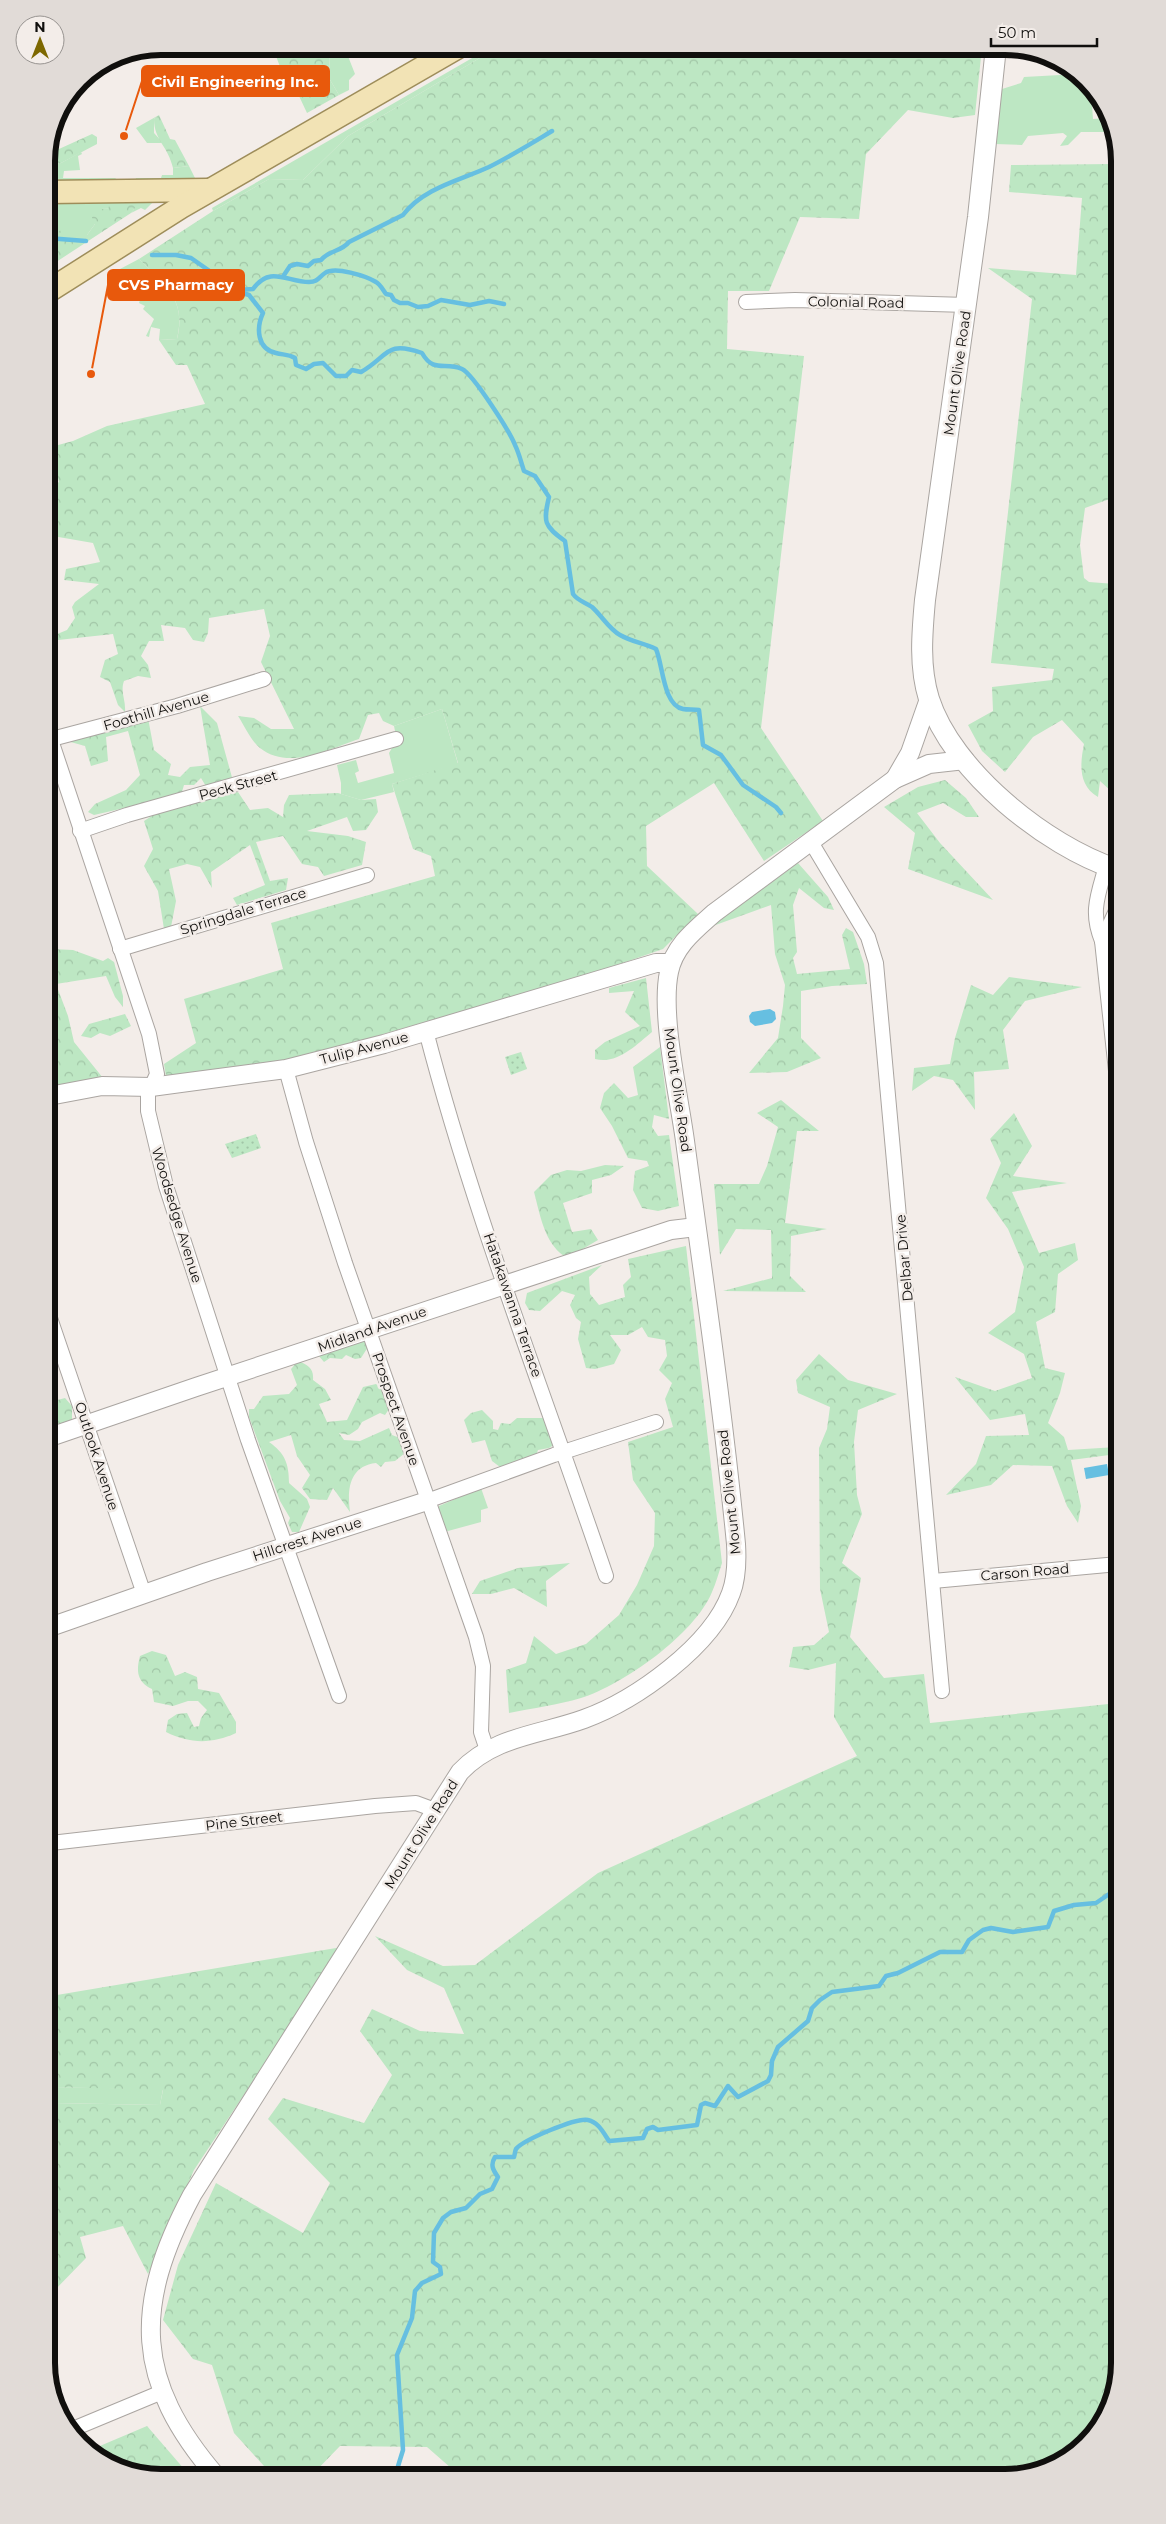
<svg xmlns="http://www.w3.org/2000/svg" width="1166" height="2524" font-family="Montserrat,sans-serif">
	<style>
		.green { fill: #bde7c3 }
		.forest { fill: url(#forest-crowns) }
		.garden { fill: url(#garden-dots) }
		.water { fill: #66bfe1 }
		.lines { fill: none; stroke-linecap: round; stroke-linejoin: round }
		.stream { stroke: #66bfe1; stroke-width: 4.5 }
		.minor-casing { stroke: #aaa5a1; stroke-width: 16 }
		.tertiary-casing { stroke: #aaa5a1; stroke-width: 20 }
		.secondary-casing { stroke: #aaa5a1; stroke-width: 22 }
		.primary-casing { stroke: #9e8d5a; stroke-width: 25 }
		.minor { stroke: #fff; stroke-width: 14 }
		.tertiary { stroke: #fff; stroke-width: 18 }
		.secondary { stroke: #fff; stroke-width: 20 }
		.primary { stroke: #f2e3b5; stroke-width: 22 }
		.labels { text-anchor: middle; stroke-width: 5; stroke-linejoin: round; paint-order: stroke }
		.street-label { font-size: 14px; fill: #100f0d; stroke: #f3ede9 }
		.rim { fill: none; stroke: #100f0d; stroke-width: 6 }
		.leader { fill: none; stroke: #e8590c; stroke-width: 2 }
		.callout-dot { fill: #e8590c; stroke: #f3ede9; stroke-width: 2 }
		.callout { fill: #e8590c; stroke: #e8590c; stroke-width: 2 }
		.callout-label { font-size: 15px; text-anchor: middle; font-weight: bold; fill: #fff }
	</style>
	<defs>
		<pattern id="forest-crowns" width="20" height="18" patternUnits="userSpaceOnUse" patternTransform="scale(1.25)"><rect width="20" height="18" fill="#bde7c3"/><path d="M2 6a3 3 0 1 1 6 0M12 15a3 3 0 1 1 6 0" fill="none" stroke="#a1c5a6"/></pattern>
		<pattern id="garden-dots" width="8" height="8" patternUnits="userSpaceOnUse" patternTransform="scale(1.25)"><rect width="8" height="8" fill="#bde7c3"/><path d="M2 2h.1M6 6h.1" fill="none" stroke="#a1c5a6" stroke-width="1.8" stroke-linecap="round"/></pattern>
	</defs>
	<rect width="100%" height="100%" fill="#f3ede9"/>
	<g class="green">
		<path d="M330 46H344L355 74 349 80V90L339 95 329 78Z"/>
		<path d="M493 46H500L348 136 303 180 269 179 213 211 212 208Z"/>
		<path d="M1078 74 1091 92 1093 119 1110 118 1114 123 1108 132H1081L1068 145 1060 146 1067 136 1063 133 1028 136 1022 145 995 144 1002 89 1021 83 1024 77Z"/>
		<path d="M159 115 154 119V133L163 143H147L136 128Z"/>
		<path d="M81 152 82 154 78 156 80 170 64 171 63 178H115L118 180 47 184V167L61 163Z"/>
		<path d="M189 166 195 178 190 180 135 181 136 178H161L162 175H173V168Z"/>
		<path d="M47 199 154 201 145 210 141 208 131 213 135 208 101 209 95 224 87 235 53 236 47 232Z"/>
		<path d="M139 259C164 284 187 299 177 339L159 340 160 329 151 327 149 337 146 336 154 319 143 309 145 306 139 303 140 300 135 297 137 294 131 291 125 298 119 275 120 269Z"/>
		<path d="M442 709 458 764 392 784 394 792 361 800 341 794V783L337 765 356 760 359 771 355 773 358 783 394 773 389 753 392 748 398 746 394 726Z"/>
		<path d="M481 1488 488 1508 481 1510V1522L448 1531 444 1530 438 1510 439 1506Z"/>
		<path d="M52 2087 163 2089 160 2105 52 2103Z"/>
	</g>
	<g class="forest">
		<path d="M284 46H330L329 78 339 95 307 113 291 79 284 77 274 51Z"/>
		<path d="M500 46 982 47 975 115 953 118 908 110 866 154 859 219 800 217 769 291H728L727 349 804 356 761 728 823 821 764 861 714 783 646 826 647 866 698 914 663 949 594 973 318 1053 269 1064 166 1076 164 1064 196 1043 184 999 283 969 271 923 435 876 431 856 413 849 392 784 458 763 442 709 394 726 383 721 379 713 368 715 359 739C329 749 289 771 260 748 251 741 244 725 238 716L254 718 271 729H294L261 662 270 636 264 609 209 618 208 633 204 642 193 640 185 628 161 625 164 641H149L141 656 148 665 151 678 138 676 124 681C120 692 126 700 125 712L118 705 110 682 100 677 105 660 118 654 113 634 49 641 50 637 67 630 75 618 72 607 75 602 99 584 64 580 66 569 100 562 93 543 47 535C47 516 43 493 59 482L55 467H47V448L73 441 107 426 205 404 187 365H176L159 340 177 339C187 299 164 284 139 259L213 211 269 179 303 180 348 136Z"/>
		<path d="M59 110 62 112 55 123 57 132 53 140 59 149 92 134 97 137V144L61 163 47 167C46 150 49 125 59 110Z"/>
		<path d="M159 115 170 139 175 140 189 166 173 168C168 146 154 140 154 119Z"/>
		<path d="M1114 164 1115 497 1085 508 1080 545 1084 578 1089 582 1115 584V800L1112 792 1100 781 1098 797C1078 785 1080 764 1084 744L1062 720 1033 737 1005 772 982 751 968 725 993 711 992 687 1052 680 1054 669 991 663 1032 299 988 268 1076 275 1082 198 1009 192 1011 165Z"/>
		<path d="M115 200H132L139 203 131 213 47 268V232L53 236 62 229 70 234 87 235 95 224 90 213 101 209H108L110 203Z"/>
		<path d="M200 706 217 723 233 781 207 788 201 778 194 785H184L181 795 94 815 88 812 95 804 126 790 140 775 128 731 106 737 108 761 91 766 85 746 67 741 148 718 154 750 171 764 168 775 180 777 190 767 210 765Z"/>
		<path d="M945 780 966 798 979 817H966L943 803 917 813 940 843 993 900 908 869 915 833 884 807 918 787Z"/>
		<path d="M238 792 250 810 268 808 283 817 284 805 289 795 338 793 361 800 376 799 378 812 366 830 353 831 347 817 307 831 348 836 366 842 362 865 324 876 318 867 302 864 283 836 256 842 270 881 288 878 286 890 237 905 233 898 265 885 250 845 211 872 212 888 200 867 187 864 169 869 176 901 171 927 164 929 158 891 144 866 153 849 144 821 158 812Z"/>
		<path d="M798 863 828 897 834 910 824 908 799 888 793 905 797 952 793 958 797 974 850 969 842 935 846 928 853 932 864 964 867 984 832 986 801 991V1038L821 1058 787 1072 749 1073 778 1038 783 1006 785 985 775 954 771 905 710 927Z"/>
		<path d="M49 945 51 949 73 950 103 961 108 958 114 962 123 996V1007L115 997 106 976 56 984 68 1016 74 1042 103 1078 49 1088V1075L55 1073V1051L49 1047Z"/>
		<path d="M1009 977 1082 987 1025 1001 1003 1030 1009 1069 974 1072 975 1110 953 1080 934 1076 912 1091 914 1068 950 1064 955 1038 971 985 993 995Z"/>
		<path d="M646 978 652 1032C636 1045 617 1065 595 1059V1050L605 1042 640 1026 625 1012 634 991 609 993V988Z"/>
		<path d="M125 1014 131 1026 110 1036 100 1033 91 1038 81 1036 89 1024Z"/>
		<path d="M660 1047 669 1119 654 1115 652 1127 658 1136 669 1135 679 1206 658 1211 642 1208 633 1190 635 1171 649 1166 647 1161 628 1158 612 1126 600 1108 604 1093 614 1083 628 1098 638 1095 633 1067Z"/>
		<path d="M781 1100 819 1131H797L785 1223 827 1229 791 1236 790 1276 806 1292 723 1291 772 1278 771 1230 736 1229 720 1255 714 1184H759L767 1166 778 1127 757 1113Z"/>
		<path d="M1014 1113 1032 1146 1013 1176 1067 1183 1012 1192 1039 1253 1075 1243 1078 1260 1058 1274 1055 1312 1036 1322 1045 1368 1065 1373 1060 1393 1048 1423 1064 1437 1068 1450 1117 1447V1454L1071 1460 1081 1506 1078 1523 1067 1506 1052 1466 1013 1465 991 1485 946 1495 976 1464 986 1436 1029 1435 1025 1414 990 1420 955 1377 995 1391 1032 1378 1024 1354 988 1333 1015 1312 1024 1267 1008 1229 986 1198 1001 1163 990 1139Z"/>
		<path d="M605 1165 624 1166 611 1175 592 1180V1193L563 1203 572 1232 591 1229 598 1240 581 1250 564 1256C544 1242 540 1214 534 1192L551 1175 567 1170 581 1171Z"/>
		<path d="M686 1246 722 1563C719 1572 716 1583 712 1592 695 1634 623 1685 581 1698 558 1705 533 1708 509 1713L506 1670 526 1663 534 1636 556 1654 586 1644 619 1615 637 1585 654 1546 655 1513 633 1480 628 1442 673 1427 665 1399 672 1383 659 1370 667 1356 665 1340 648 1337 642 1327 628 1335H610L621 1350 614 1364 595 1369 586 1368 578 1339 581 1322 576 1318 570 1305 575 1295 562 1291 540 1311 529 1310 525 1303 527 1293 602 1265 589 1277 590 1294 599 1305 625 1297 623 1285 631 1277 628 1259Z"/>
		<path d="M366 1339 368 1347 361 1358 355 1359 346 1355 342 1359 330 1358 324 1362 318 1355Z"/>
		<path d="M819 1354 848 1380 897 1394 858 1410 854 1442 857 1495 862 1514 842 1563 861 1578 850 1637 884 1678 924 1674 930 1723 1118 1703 1120 2364 1100 2427 1042 2472 459 2475 427 2447 340 2446 311 2476 274 2477 234 2433 212 2365 193 2359 163 2320 178 2265 216 2183 303 2233 330 2183 268 2119 283 2098 364 2123 392 2075 360 2031 372 2009 420 2031 464 2034 444 1988 407 1970 375 1936 443 1966 475 1965 598 1873 857 1756 834 1717 836 1663 808 1670 789 1667 793 1647 814 1645 829 1632 820 1589 819 1448 827 1429 830 1407 798 1393 796 1380Z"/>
		<path d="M298 1361C308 1365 314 1368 313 1380L325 1389 331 1400 319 1404 327 1422 347 1420 363 1387 376 1384 385 1392 389 1409 385 1415 380 1413 362 1422 358 1429 349 1435 339 1433 344 1440 360 1441 389 1428 392 1435 400 1438 405 1453 395 1461 385 1462 381 1467 376 1463C349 1466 347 1490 350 1512L333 1488 327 1500 310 1499 302 1488 310 1475 297 1456 291 1435 269 1442C285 1453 289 1464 289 1483L307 1499 310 1507 299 1532H292L288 1523 290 1518 280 1501 249 1417V1409H254L263 1396 289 1394 297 1385 291 1369Z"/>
		<path d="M65 1398 72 1406V1421L50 1429V1402Z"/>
		<path d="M482 1410 493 1421V1429L498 1430 501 1423 510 1424 517 1418H546L555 1444 549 1448 538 1450 536 1455 500 1467 492 1461 485 1440 472 1443 464 1420 471 1413Z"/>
		<path d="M570 1563 546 1581 547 1607 514 1588 491 1594H472L480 1581 518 1568Z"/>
		<path d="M152 1651 166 1655 175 1676 185 1672 197 1677 198 1689 219 1693 236 1722V1733C212 1744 190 1744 166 1732L168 1720 177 1714 187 1713 194 1727 199 1726 201 1718 207 1710 198 1701H188L173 1706 154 1702 152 1689C137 1682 136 1671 140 1656Z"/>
		<path d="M342 1947 194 2170 148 2274 123 2226 80 2237 86 2258 52 2293V2103L160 2105 163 2090 52 2087 51 1996Z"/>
		<path d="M147 2426 191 2477H153L91 2454 88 2451Z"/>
	</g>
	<g class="garden">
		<path d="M521 1052 527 1069 511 1075 505 1057Z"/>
		<path d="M256 1134 261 1148 232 1158 225 1144Z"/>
	</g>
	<g class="water">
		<path d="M770 1009 775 1012 776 1019 772 1023 755 1026 750 1022 749 1016 752 1012Z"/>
		<path d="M1107 1464 1109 1475 1086 1479 1084 1468Z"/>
	</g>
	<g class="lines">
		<g class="stream">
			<path d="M47 238 86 241"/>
			<path d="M152 255H176L191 258 211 272 224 287 249 295 263 313C256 328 257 349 276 353 283 355 288 354 295 358L296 365 306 369 314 364 323 363 336 376H346L352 370 361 372C389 356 385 340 422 353 434 374 445 361 462 369 473 374 510 432 515 445 519 453 521 462 524 471L535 476 549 497C543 522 544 526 565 541L573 594C578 601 585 602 592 607 602 616 609 629 620 635 632 642 644 643 656 649 663 665 663 705 683 709 688 710 694 709 699 710L703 745 721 755 743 785 776 807 781 813"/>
			<path d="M284 275 290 266 297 264 308 266 314 261 321 260C329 250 341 252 349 242L403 215C423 188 461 180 489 167 511 156 532 143 552 131"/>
			<path d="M238 290 253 289C270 265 287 282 309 282 318 282 319 277 325 273 335 266 366 276 376 282 380 284 383 290 386 294L391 295 394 300 400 303H408L418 307 428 306 441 300 470 305 489 301 504 304"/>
			<path d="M395 2476 403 2450 397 2355 412 2318 415 2291 422 2283 441 2274 440 2267 433 2262 434 2233 443 2218 451 2212 466 2208 480 2194 492 2189 498 2177C493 2170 490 2165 495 2157H514C515 2154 515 2151 516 2149 523 2140 577 2117 588 2120 598 2122 603 2132 609 2141L643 2138 647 2129 653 2127 658 2130 697 2125 701 2105 705 2103 715 2106 728 2086 738 2097 768 2081 771 2075 772 2061 778 2047 808 2021 812 2008 820 2000 832 1992 879 1986 886 1976 898 1973 940 1952H962L969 1940 983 1930 991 1928 1013 1932 1048 1927 1054 1911 1074 1905 1096 1903 1118 1888"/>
		</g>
		<defs>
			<g id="minor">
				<path d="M746 302 795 300 967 305"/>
				<path d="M48 731 149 1034 157 1074 148 1094V1111L166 1186 248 1440 339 1696"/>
				<path d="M48 740 177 706 264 679"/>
				<path d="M80 831 127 815 396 739"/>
				<path d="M811 842 868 937 876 963 942 1691"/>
				<path d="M1106 866C1098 895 1090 912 1102 941L1116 1071"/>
				<path d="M1102 941 1116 911"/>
				<path d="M120 949 367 875"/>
				<path d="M426 1031C474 1216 545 1395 606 1576"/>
				<path d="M286 1069 306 1142 345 1263 476 1637 483 1666 481 1732 487 1750"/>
				<path d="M50 1318 144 1594"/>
				<path d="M427 1501 554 1455 656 1422"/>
				<path d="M933 1581 1118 1564"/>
				<path d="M51 1843 375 1806 416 1803 435 1810"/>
				<path d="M73 2429 162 2392"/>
			</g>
			<g id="tertiary">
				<path d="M895 779 910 753 929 699"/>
				<path d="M49 1096 102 1086 151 1087 286 1069 384 1044 656 963H671"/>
				<path d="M50 1437 196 1387 671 1230 696 1227"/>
				<path d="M50 1627 207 1572 427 1501"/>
				<path d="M217 2477C134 2381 133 2306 192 2195L460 1772C494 1736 540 1735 584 1719 636 1700 712 1646 731 1593 737 1577 737 1560 736 1544 723 1409 703 1275 685 1141 679 1096 660 1015 669 972 674 946 695 930 714 913L895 779 929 764 965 760"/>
			</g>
			<path id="secondary" d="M996 47 978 217 925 600C922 633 919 667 929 699 952 771 1046 846 1116 869"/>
			<g id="primary">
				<path d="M47 192 208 190"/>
				<path d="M47 292 181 207 460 46"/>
			</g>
		</defs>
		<use href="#minor" class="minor-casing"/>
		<use href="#tertiary" class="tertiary-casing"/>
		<use href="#secondary" class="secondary-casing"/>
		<use href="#primary" class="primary-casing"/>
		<use href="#minor" class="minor"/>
		<use href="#tertiary" class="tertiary"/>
		<use href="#secondary" class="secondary"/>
		<use href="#primary" class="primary"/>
	</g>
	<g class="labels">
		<g class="street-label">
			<text transform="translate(856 302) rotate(1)" y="5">Colonial Road</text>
			<text transform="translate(957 373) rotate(-82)" y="5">Mount Olive Road</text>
			<text transform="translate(156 711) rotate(-16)" y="5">Foothill Avenue</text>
			<text transform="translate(238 785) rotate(-15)" y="5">Peck Street</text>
			<text transform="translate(243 911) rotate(-17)" y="5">Springdale Terrace</text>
			<text transform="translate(364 1048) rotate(-15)" y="5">Tulip Avenue</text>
			<text transform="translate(678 1090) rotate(82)" y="5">Mount Olive Road</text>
			<text transform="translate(177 1215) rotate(73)" y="5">Woodsedge Avenue</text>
			<text transform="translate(904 1258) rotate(-95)" y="5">Delbar Drive</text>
			<text transform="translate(513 1305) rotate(71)" y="5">Hatakawanna Terrace</text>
			<text transform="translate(372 1329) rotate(-19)" y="5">Midland Avenue</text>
			<text transform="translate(396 1409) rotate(71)" y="5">Prospect Avenue</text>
			<text transform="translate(97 1456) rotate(72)" y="5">Outlook Avenue</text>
			<text transform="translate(729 1492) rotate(-96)" y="5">Mount Olive Road</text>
			<text transform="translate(307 1539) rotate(-18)" y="5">Hillcrest Avenue</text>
			<text transform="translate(1025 1572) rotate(-5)" y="5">Carson Road</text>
			<text transform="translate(244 1821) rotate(-7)" y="5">Pine Street</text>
			<text transform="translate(421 1834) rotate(-58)" y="5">Mount Olive Road</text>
		</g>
	</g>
	<path d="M0 0H1166V2524H0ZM161 55H1005A106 106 0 0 1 1111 161V2363A106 106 0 0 1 1005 2469H161A106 106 0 0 1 55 2363V161A106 106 0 0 1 161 55Z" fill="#e1dbd7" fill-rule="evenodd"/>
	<path class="rim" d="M161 55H1005A106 106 0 0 1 1111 161V2363A106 106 0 0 1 1005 2469H161A106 106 0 0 1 55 2363V161A106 106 0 0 1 161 55Z"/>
	<path class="leader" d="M124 136L142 81M91 374L108 285"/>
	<g class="callout-dot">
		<circle cx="124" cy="136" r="5"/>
		<circle cx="91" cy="374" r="5"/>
	</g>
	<g class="callout">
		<rect x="142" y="66" width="187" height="30" rx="5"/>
		<rect x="108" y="270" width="136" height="30" rx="5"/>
	</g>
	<g class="callout-label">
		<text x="235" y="87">Civil Engineering Inc.</text>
		<text x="176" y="290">CVS Pharmacy</text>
	</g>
	<g transform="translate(40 40)"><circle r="24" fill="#f3ede9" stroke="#989491"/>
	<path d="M0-4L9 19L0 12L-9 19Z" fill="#7d6800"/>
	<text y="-8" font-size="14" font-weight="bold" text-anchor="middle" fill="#100f0d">N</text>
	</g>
	<path d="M991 38v8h106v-8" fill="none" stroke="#100f0d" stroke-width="2.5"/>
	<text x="998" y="38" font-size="15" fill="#100f0d" stroke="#f3ede9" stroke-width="4" paint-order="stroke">50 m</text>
</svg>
